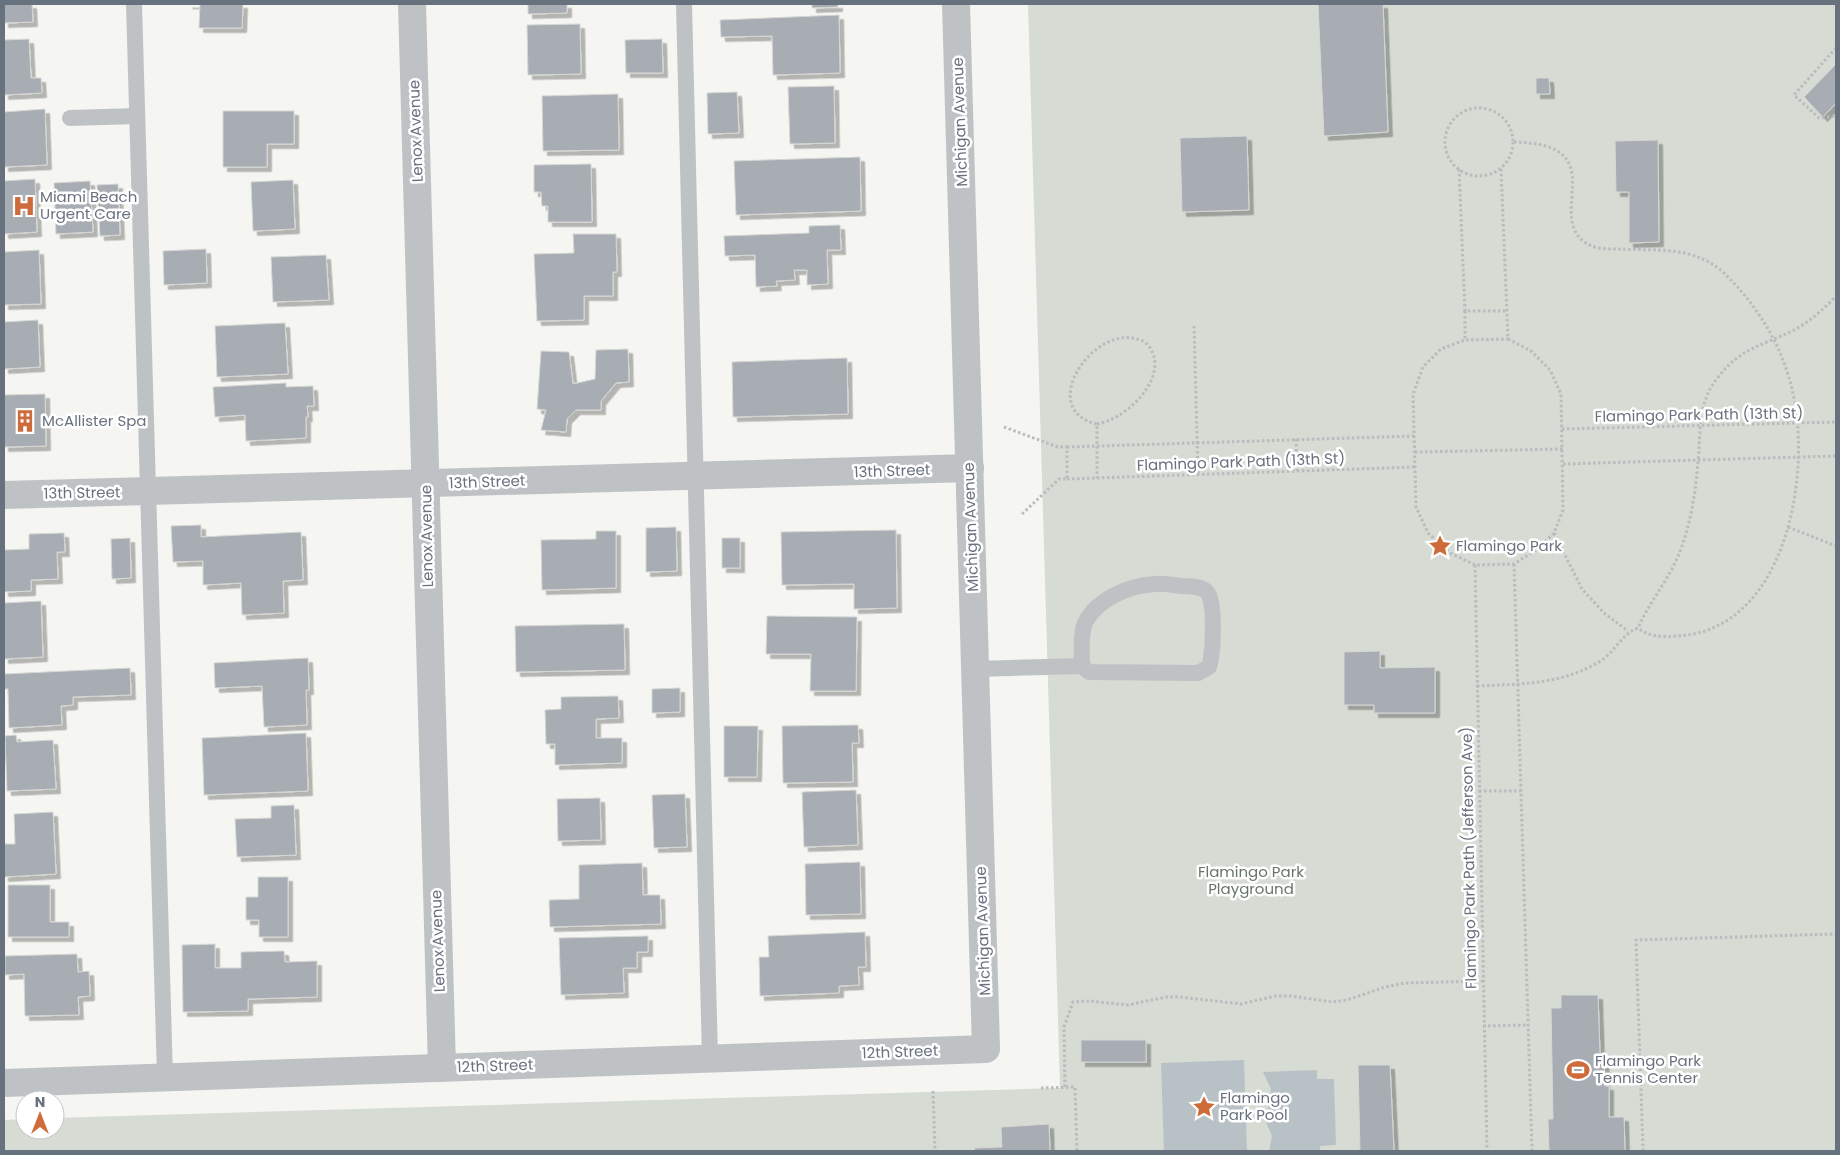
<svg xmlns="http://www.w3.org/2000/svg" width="1840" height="1155" font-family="Poppins,sans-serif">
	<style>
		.green { fill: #d6dbd4 }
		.water { fill: #b8c1c5 }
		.building { fill: #a8adb3; stroke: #d6d7d5; filter: url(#shadow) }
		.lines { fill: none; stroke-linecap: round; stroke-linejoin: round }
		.path { stroke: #b9bbbd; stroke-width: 3; stroke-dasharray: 2.5 2.5; stroke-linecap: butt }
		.lane { stroke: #bfc2c5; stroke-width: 16 }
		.street { stroke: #bfc2c5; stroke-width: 28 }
		.labels { text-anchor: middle; stroke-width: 5; stroke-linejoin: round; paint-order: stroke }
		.street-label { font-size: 15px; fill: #68727f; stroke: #fff }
		.poi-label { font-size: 15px; fill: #68727f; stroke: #fff; text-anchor: start }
		.park-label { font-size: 15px; fill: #677766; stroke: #fff }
	</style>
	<defs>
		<filter id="shadow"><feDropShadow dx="4.5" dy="4.5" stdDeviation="0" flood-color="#0004"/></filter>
	</defs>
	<rect width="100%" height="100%" fill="#f5f5f2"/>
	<path class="green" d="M1028 4H1836V1151H4V1120L25 1119V1130H55V1118L1060 1088Z"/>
	<g class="water">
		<path d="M1244 1060 1247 1151H1164L1161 1063Z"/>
		<path d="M1317 1070V1079H1334L1336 1145 1320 1146V1151H1269L1272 1136 1266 1122 1271 1089 1263 1072Z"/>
	</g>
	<g class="building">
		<path d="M4 4H32L33 22 4 23Z"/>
		<path d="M188 4H243L242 28H199L200 4Z"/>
		<path d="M528 4H567V13L528 14Z"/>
		<path d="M812 4H838V7L812 8Z"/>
		<path d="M1318 4H1383L1388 132 1324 136Z"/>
		<path d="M839 15 840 73 773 75 772 36 721 37 720 20Z"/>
		<path d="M580 24 581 74 528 75 527 25Z"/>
		<path d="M29 39 31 78H41L42 93 4 95V40Z"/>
		<path d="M662 39 663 73H626L625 40Z"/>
		<path d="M1836 64V103L1823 117 1804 97Z"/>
		<path d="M1536 78H1549L1550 94H1536Z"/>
		<path d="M834 86 835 143 790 144 788 87Z"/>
		<path d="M737 92 739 133 708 134 707 93Z"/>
		<path d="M618 94 619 150 543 151 542 96Z"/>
		<path d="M45 109 47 165 4 167V112Z"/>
		<path d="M223 111H294V144H267V167H223Z"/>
		<path d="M1247 136 1249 210 1182 212 1180 138Z"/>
		<path d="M1658 140 1659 242 1629 243V192H1616L1615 141Z"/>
		<path d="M860 157 861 211 736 215 734 161Z"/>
		<path d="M591 164 592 222H548V206H542L541 192H534V165Z"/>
		<path d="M35 179 37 232 4 234V181Z"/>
		<path d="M293 180 295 229 253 231 251 182Z"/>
		<path d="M90 181 93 232 56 234 54 183Z"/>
		<path d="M118 184 120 235 100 236 97 185Z"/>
		<path d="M840 225 841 250H827L828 284 807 285V270H794L795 280 776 281 777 286 756 287 755 255 725 256 724 236 809 233V226Z"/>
		<path d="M573 234H616L617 272H613V296H584V320L537 321 534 254 574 253Z"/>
		<path d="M206 249 207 283 164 285 163 251Z"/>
		<path d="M39 250 41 304 4 305V252Z"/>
		<path d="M326 255 329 300 273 302 271 257Z"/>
		<path d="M38 320 40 367 4 369V322Z"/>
		<path d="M285 323 288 374 217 377 215 326Z"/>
		<path d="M628 349 629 382 616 383 601 401V410H576L567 419 566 432 541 430 546 410 537 409 541 351 569 352 573 384 595 379 596 350Z"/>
		<path d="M847 358 848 414 733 417 732 362Z"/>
		<path d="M286 383V387L313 386 314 406H307L308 417H306V438L246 441 245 415 215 417 213 387Z"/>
		<path d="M45 394 46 446 4 447V395Z"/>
		<path d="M201 525V537L301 532 303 580 283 581 284 613 242 615 241 583 203 585V561L173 562 171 526Z"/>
		<path d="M676 527 677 571 646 572V528Z"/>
		<path d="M896 530 897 608 854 609V584L782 585 781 532Z"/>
		<path d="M596 531H616V588L542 590 541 540 596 539Z"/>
		<path d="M64 533 65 552H57L58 579 31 580V591L4 592V550L29 549V534Z"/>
		<path d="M130 538 131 578 112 579 111 539Z"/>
		<rect x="722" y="538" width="18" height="30"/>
		<path d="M41 601 43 657 4 659V603Z"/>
		<path d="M767 616 857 617 856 691H810L811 654H766Z"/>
		<path d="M624 624 625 670 516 672 515 626Z"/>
		<path d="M1380 651V668L1435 667V713H1374V705H1344V652Z"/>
		<path d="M308 658 309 690H306L307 725 264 727 262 686 215 688 214 663Z"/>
		<path d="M130 668 131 695 73 697V705L61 706 62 725 9 728 8 689H4V674Z"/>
		<path d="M680 688V712L652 713V689Z"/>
		<path d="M618 696 619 718 596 719V738H622V763L555 765V744H546L545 710 561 709V697Z"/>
		<path d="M858 725 859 743H852L853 782 783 783 782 726Z"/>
		<path d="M724 726H758L757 777H724Z"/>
		<path d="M306 733 308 791 204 795 202 738Z"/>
		<path d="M16 735 17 742 53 740 56 789 7 791 5 736Z"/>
		<path d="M4 736 6 760H4Z"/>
		<path d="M856 790 858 845 804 847 802 792Z"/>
		<path d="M685 794 687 847 654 848 652 795Z"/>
		<path d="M600 798 601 840 558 841 557 799Z"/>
		<path d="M294 805 296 855 237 857 235 819 271 818V806Z"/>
		<path d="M53 812 56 874 4 877V844H15L14 814Z"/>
		<path d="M860 862 861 914 806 915 805 864Z"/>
		<path d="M642 863 643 895H660L661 924 550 927 549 900 579 899V865Z"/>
		<path d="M258 877H288V937H259V920H246V897H258Z"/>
		<path d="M8 885H50V922H69V937H8Z"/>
		<path d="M865 932 866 967H858L859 985 839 986V993L760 996 759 957H769L768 936Z"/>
		<path d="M648 936V952H637V968H623L624 993 561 995 559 938Z"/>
		<path d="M215 944V968H241V952L284 951 285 962 317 961V997L248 999V1011L183 1012 182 945Z"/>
		<path d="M77 954 78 972 89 971 90 996 78 997 79 1015 25 1016 24 974 5 975V956Z"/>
		<path d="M1561 995H1598L1600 1054H1604L1605 1086H1609V1117H1624L1625 1151H1549L1548 1119H1553L1551 1008H1561Z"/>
		<rect x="1081" y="1040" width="65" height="22"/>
		<path d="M1358 1065H1390L1394 1151H1360Z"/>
		<path d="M1049 1124 1050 1151H975L974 1148 1002 1147 1001 1127Z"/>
	</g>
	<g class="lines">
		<g class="path">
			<path d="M1836 48 1794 95 1819 118 1836 116"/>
			<circle cx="1479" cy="142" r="34"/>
			<path d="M1514 142C1616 144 1544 215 1586 243 1595 249 1607 249 1617 249 1654 251 1694 245 1724 273 1756 304 1780 342 1791 385 1813 467 1789 621 1687 635 1670 637 1652 639 1638 628"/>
			<path d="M1459 169 1465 311H1507"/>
			<path d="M1501 169 1508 339"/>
			<path d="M1465 311V340"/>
			<path d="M1194 326 1198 474"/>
			<path d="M1508 339 1531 351 1550 370 1561 394 1563 510 1554 533 1539 548 1514 564 1475 565 1450 553 1428 533 1416 507 1413 394 1423 367 1441 349 1465 340Z"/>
			<path d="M1097 424C1123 420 1161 386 1154 357 1152 350 1148 342 1140 340 1094 322 1035 410 1097 424V478"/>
			<path d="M1004 427 1058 447H1067V479H1059L1021 515"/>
			<path d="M1562 429 1836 422"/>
			<path d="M1296 439 1297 471"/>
			<path d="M1067 447 1414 436"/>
			<path d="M1415 452 1563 449"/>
			<path d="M1563 464 1836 456"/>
			<path d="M1067 479 1415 467"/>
			<path d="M1788 527 1836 546"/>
			<path d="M1554 533 1582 589 1604 613 1628 631"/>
			<path d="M1514 564 1532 1151"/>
			<path d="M1475 565 1487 1151"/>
			<path d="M1477 686C1521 684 1563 685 1602 660 1616 650 1623 633 1638 628 1647 607 1661 589 1672 569 1689 536 1695 498 1698 462 1701 431 1697 402 1719 376 1742 347 1762 346 1792 331 1808 323 1824 309 1836 296"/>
			<path d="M1479 791H1521"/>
			<path d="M1483 1026 1529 1025"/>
			<path d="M1065 1087 1064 1027 1073 1002 1089 1001 1128 1005 1166 997H1180L1241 1004 1276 996H1291L1332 1002 1347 1000 1385 987 1405 983 1482 981"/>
			<path d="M1041 1088 1075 1087 1077 1151"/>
			<path d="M933 1091 935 1151"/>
			<path d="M1643 1151 1636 940 1836 934"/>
		</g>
		<g class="lane">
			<path d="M134 4 165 1077"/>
			<path d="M684 4 710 1059"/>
			<path d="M70 118 137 116"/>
			<path d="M975 669 1082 666 1089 672 1198 673 1209 667C1213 654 1216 603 1207 592 1201 586 1189 586 1181 586 1173 585 1163 583 1155 584 1130 585 1098 599 1086 621 1080 631 1082 654 1082 666"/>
		</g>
		<g class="street">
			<path d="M412 4 442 1068"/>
			<path d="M4 495 970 468"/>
			<path d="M4 1083 986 1049 956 4"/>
		</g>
	</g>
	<defs>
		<symbol id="hospital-bare" viewBox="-9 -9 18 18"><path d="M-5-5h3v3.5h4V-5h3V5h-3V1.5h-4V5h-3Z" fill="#cd6c3a" stroke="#fff" stroke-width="2.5" paint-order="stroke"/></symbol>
		<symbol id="building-bare" viewBox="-9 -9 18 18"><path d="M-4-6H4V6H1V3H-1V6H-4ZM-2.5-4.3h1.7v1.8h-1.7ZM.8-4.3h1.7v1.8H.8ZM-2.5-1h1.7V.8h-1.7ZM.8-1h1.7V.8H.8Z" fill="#cd6c3a" stroke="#fff" stroke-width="2.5" paint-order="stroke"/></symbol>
		<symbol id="sight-bare" viewBox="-9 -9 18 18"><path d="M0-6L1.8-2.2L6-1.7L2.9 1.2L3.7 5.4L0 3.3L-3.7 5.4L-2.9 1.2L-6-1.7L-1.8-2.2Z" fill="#cd6c3a" stroke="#fff" stroke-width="2.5" paint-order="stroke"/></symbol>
		<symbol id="stadium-bare" viewBox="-9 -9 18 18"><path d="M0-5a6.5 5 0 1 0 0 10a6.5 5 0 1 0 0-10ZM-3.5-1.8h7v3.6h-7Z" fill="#cd6c3a" stroke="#fff" stroke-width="2.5" paint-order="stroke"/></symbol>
	</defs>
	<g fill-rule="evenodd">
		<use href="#hospital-bare" x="8" y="190" width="32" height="32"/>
		<use href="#building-bare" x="9" y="405" width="32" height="32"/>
		<use href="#sight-bare" x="1424" y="530" width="32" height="32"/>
		<use href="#stadium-bare" x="1562" y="1054" width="32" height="32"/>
		<use href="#sight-bare" x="1188" y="1091" width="32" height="32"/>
	</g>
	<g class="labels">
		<g class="street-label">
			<text transform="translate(960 122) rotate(-92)" y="5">Michigan Avenue</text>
			<text transform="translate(416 131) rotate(-92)" y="5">Lenox Avenue</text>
			<text transform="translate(1699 415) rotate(-1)" y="5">Flamingo Park Path (13th St)</text>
			<text transform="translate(1241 462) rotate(-2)" y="5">Flamingo Park Path (13th St)</text>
			<text transform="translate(892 471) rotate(-2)" y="5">13th Street</text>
			<text transform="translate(487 482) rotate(-2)" y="5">13th Street</text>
			<text transform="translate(82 493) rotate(-1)" y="5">13th Street</text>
			<text transform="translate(971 527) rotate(-92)" y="5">Michigan Avenue</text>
			<text transform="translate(427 536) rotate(-91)" y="5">Lenox Avenue</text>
			<text transform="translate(1469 858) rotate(-91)" y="5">Flamingo Park Path (Jefferson Ave)</text>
			<text transform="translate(983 931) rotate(-92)" y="5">Michigan Avenue</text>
			<text transform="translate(438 941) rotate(-92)" y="5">Lenox Avenue</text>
			<text transform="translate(900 1052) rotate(-2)" y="5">12th Street</text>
			<text transform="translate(495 1066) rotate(-2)" y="5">12th Street</text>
		</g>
		<g class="poi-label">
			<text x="40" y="202">Miami Beach<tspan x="40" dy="17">Urgent Care</tspan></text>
			<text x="42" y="426">McAllister Spa</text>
			<text x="1456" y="551">Flamingo Park</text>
			<text x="1595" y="1066">Flamingo Park<tspan x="1595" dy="17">Tennis Center</tspan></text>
			<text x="1220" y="1103">Flamingo<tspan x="1220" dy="17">Park Pool</tspan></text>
		</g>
		<g class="park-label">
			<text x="1251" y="877">Flamingo Park<tspan x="1251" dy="17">Playground</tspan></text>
		</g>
	</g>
	<rect width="1840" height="1155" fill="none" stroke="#68727f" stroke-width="10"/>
	<g transform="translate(40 1115)"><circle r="24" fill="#ffffff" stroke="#c3c7cc"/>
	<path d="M0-4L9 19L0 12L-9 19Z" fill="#cd6c3a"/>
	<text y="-8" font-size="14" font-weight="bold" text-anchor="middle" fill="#68727f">N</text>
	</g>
</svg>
